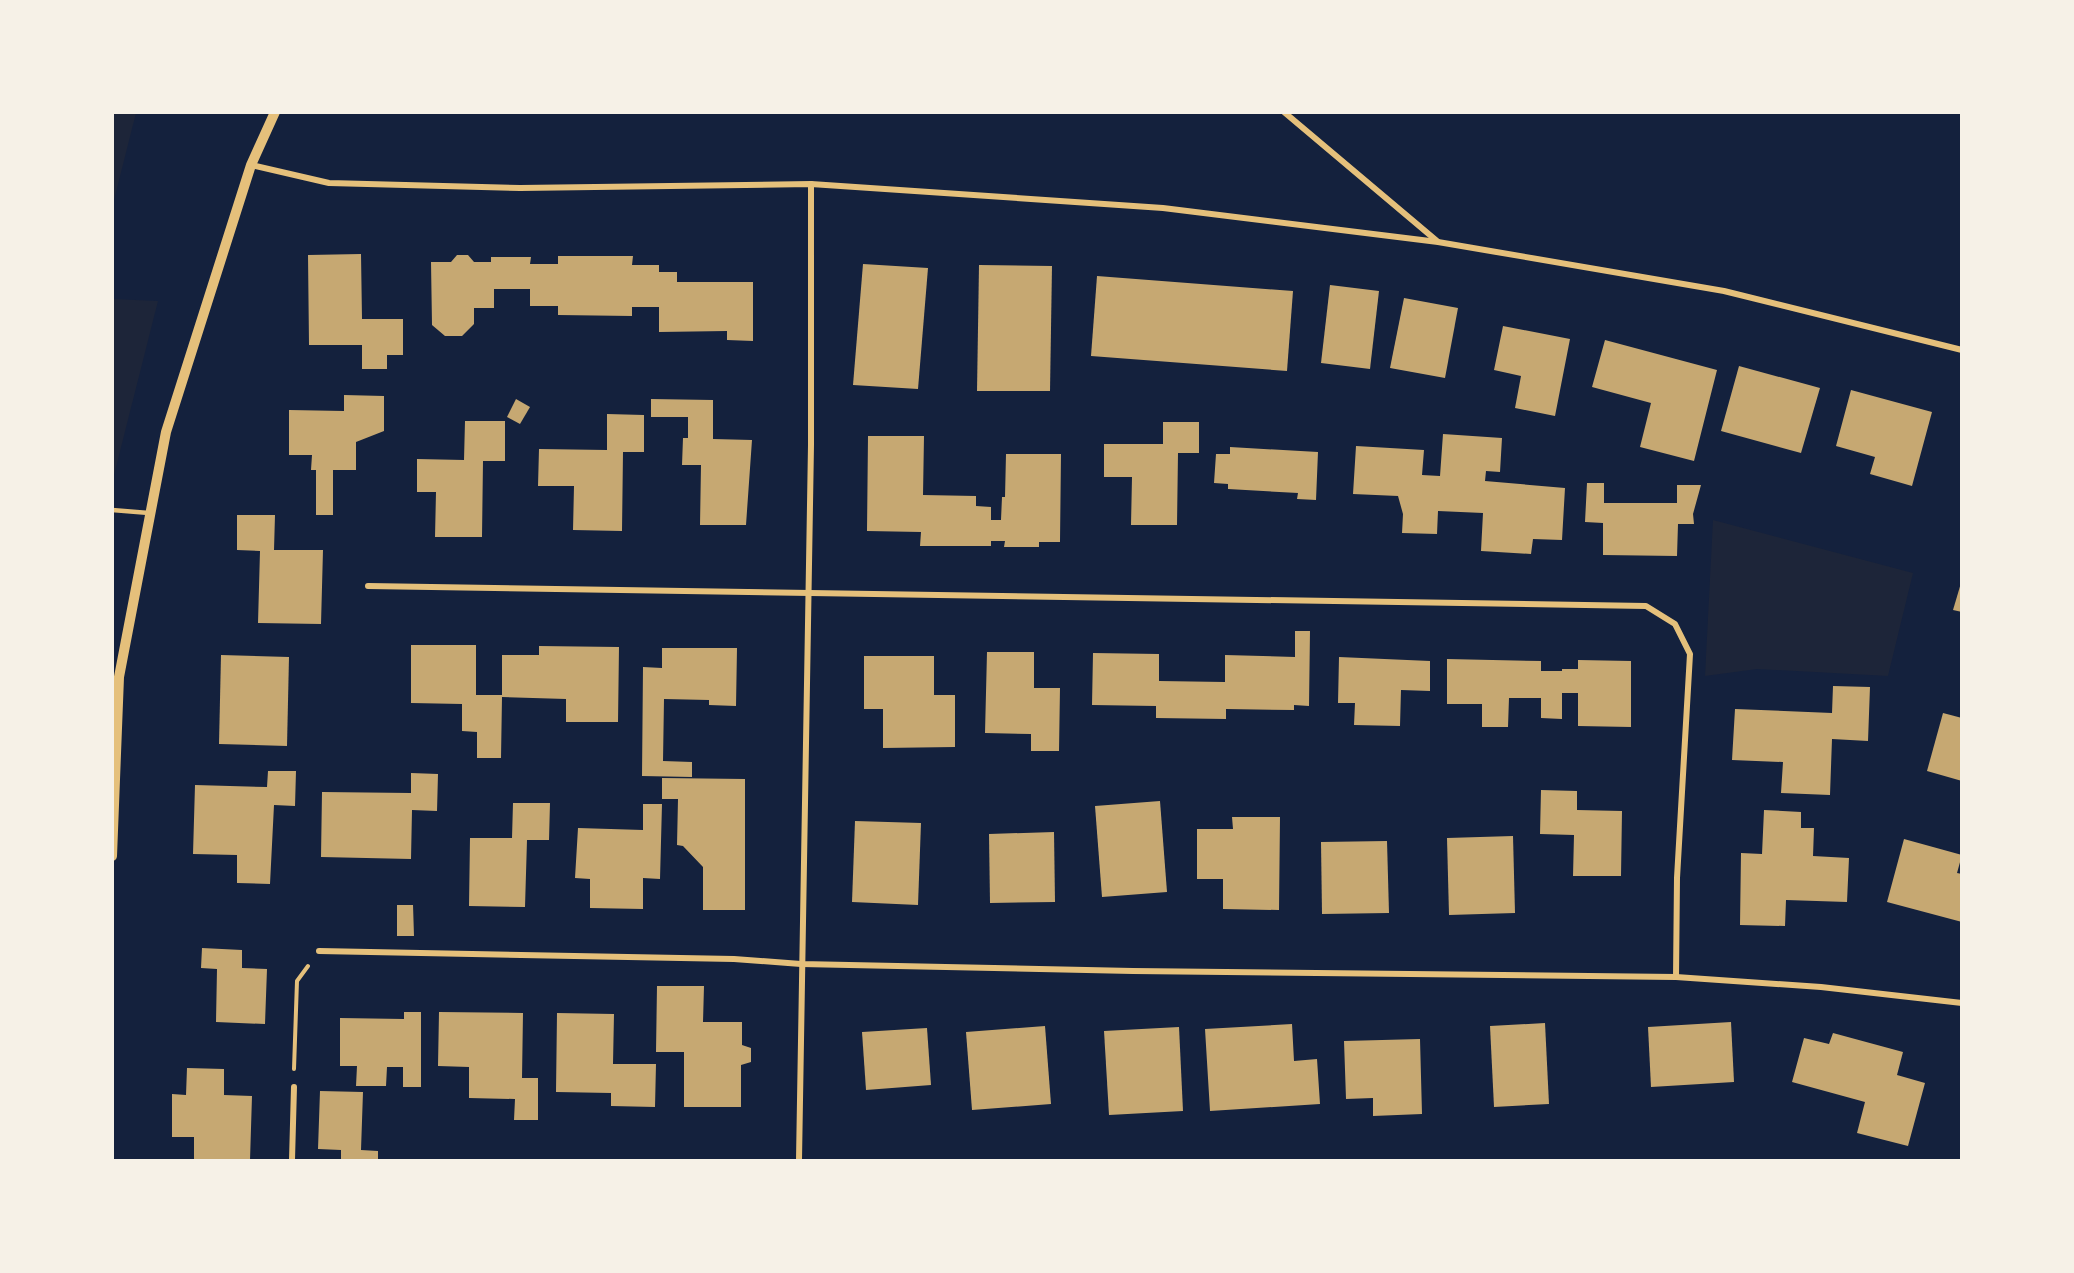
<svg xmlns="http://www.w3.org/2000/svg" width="2074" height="1273" font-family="'Noto Sans',sans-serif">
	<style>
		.green { fill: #1d2539 }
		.building { fill: #c6a872 }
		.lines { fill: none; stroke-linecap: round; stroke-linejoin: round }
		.path { stroke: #e5c07b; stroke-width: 4 }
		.service { stroke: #e5c07b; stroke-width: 4.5 }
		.minor { stroke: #e5c07b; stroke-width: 6 }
		.tertiary { stroke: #e5c07b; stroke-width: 10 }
	</style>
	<rect width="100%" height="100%" fill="#14213d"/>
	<g class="green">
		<path d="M113 112 136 113 113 204 112 113Z"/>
		<path d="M113 299 158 301 113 479 112 299Z"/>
		<path d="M1713 520 1913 573 1888 676 1757 669 1705 676Z"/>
	</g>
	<g class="building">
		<path d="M361 254 362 319H403V355H387V369H362V345H309L308 255Z"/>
		<path d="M457 255H468L474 262H491V257H531L530 264H558V256H633L632 265H659V272H677V282H753V341L727 340V331L659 332V307H632V316L558 315V306H530V289H494V308H474V324L462 336H445L432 325 431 262H451Z"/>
		<path d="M863 264 928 268 918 389 853 385Z"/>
		<path d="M979 265 1052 266 1050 391H977Z"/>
		<path d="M1097 276 1293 291 1287 371 1091 356Z"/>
		<path d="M1330 285 1379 291 1370 369 1321 363Z"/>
		<path d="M1404 298 1458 308 1445 378 1390 368Z"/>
		<path d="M1503 326 1570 339 1555 416 1515 408 1521 376 1494 370Z"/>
		<path d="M1605 340 1717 370 1694 461 1640 447 1651 403 1592 387Z"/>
		<path d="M1739 366 1820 388 1801 453 1721 431Z"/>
		<path d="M1851 390 1932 412 1912 486 1870 474 1875 457 1836 446Z"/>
		<path d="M344 395 384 396V431L356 442V470H333V515H316V470H311L312 455H289V410L344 411Z"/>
		<path d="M516 399 530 407 520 424 507 417Z"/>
		<path d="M651 399 713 400V439L752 440 746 525H700L701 465H682L683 438H688V417H651Z"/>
		<path d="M607 414 644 415V452H623L622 531 573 530 574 486H538L539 449 607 450Z"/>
		<path d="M465 421H505V461H483L482 537H435L436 492H417V459L464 460Z"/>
		<path d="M1163 422H1199V453H1178L1177 525H1131L1132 477H1104V444H1163Z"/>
		<path d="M1443 434 1502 438 1500 472 1486 471 1485 481 1565 488 1562 540 1533 539 1531 554 1481 551 1483 513 1438 511 1437 534 1402 533 1403 514 1398 496 1353 494 1356 446 1424 450 1422 475 1440 476Z"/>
		<path d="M868 436H924L923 495 976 496V506L991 507V520H1001L1002 497H1005L1006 454H1061L1060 542H1039V547H1004L1005 541H991V546H920L921 532 867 531Z"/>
		<path d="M1230 447 1318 452 1316 500 1297 499 1298 493 1228 489V484L1214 483 1216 454H1230Z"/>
		<path d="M1587 483H1604V503H1677V485H1701L1693 514 1694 524H1678L1677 556 1603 555V523L1585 522Z"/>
		<path d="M237 515H275L274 550H323L321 624 258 623 260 551 237 550Z"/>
		<path d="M1961 583H1962V612L1953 610Z"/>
		<path d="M1295 631H1310L1309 706 1294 705V710L1226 709V719L1156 718V706L1092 705 1093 653 1159 654V681L1225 682V655L1295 657Z"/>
		<path d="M411 645H476V695H502V655H539V646L619 647 618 722H566V699L502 697 501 758H477V732L462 731V704L411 703Z"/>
		<path d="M662 648H737L736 706 709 705V700L664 699 663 761 692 762V777L642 776 643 667 662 668Z"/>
		<path d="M987 652H1034V688H1060L1059 751H1031V734L985 733Z"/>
		<path d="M221 655 289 657 287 746 219 744Z"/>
		<path d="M864 656H934V695H955V747L883 748V709H864Z"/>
		<path d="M1339 657 1430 661V691L1401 690 1400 726 1354 725 1355 703H1338Z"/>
		<path d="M1447 659 1541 661V671H1562V669H1578V660L1631 661V727L1578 726V693H1562V719L1541 718V698H1509L1508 727H1482V704H1447Z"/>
		<path d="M1833 686 1870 687 1868 741 1832 739 1830 795 1781 793 1783 762 1732 760 1735 709 1832 713Z"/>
		<path d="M1943 713 1962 718V781L1927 771Z"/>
		<path d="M268 771H296L295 806 274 805 270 884 237 883V855L193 854 195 785 267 787Z"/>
		<path d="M411 773 438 774 437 811 412 810 411 859 321 857 322 792 411 793Z"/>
		<path d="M662 778 745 779V910H703V867L683 846 677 845 678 799H662Z"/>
		<path d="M1541 790 1577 791V810L1622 811 1621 876H1573L1574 835 1540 834Z"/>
		<path d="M1160 801 1167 892 1102 897 1095 806Z"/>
		<path d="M513 803H550L549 840H527L525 907 469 906 470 838H512Z"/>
		<path d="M643 804H662L660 879 643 878V909L590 908V879L575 878 578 828 643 830Z"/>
		<path d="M1764 810 1801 812V828H1814L1813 856 1849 858 1847 902 1786 900 1785 926 1740 925 1741 853 1762 854Z"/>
		<path d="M1232 817H1280L1279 910 1223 909V879H1197V829H1233Z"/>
		<path d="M855 821 921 823 918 905 852 902Z"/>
		<path d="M1054 832 1055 902 990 903 989 834Z"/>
		<path d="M1513 836 1515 913 1449 915 1447 838Z"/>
		<path d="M1904 839 1962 855 1957 873 1962 874V922L1887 902Z"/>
		<path d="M1387 841 1389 913 1322 914 1321 842Z"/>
		<path d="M397 905H413L414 936H397Z"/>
		<path d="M202 948 242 950V968L267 969 265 1024 216 1022 217 969 201 968Z"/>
		<path d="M657 986H704L703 1022H742V1045L751 1048V1062L741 1065V1107H684V1052H656Z"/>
		<path d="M404 1012H421V1087H403V1067H387L386 1086H356L357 1066H340V1018L404 1019Z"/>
		<path d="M439 1012 523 1013 522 1078H538V1120H514L515 1099 469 1098V1067L438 1066Z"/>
		<path d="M557 1013 614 1014 613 1064H656L655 1107 611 1106V1093L556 1092Z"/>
		<path d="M1731 1022 1734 1082 1651 1087 1648 1027Z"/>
		<path d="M1545 1023 1549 1104 1494 1107 1490 1026Z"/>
		<path d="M1292 1024 1294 1061 1317 1059 1320 1104 1210 1111 1205 1029Z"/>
		<path d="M1045 1026 1051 1104 972 1110 966 1032Z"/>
		<path d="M1179 1027 1183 1111 1109 1115 1104 1031Z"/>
		<path d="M927 1028 931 1085 866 1090 862 1032Z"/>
		<path d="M1833 1033 1903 1052 1897 1075 1925 1083 1908 1146 1857 1133 1865 1102 1792 1082 1804 1038 1829 1044Z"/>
		<path d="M1420 1039 1422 1114 1373 1116V1098L1346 1099 1344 1041Z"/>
		<path d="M187 1068 224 1069V1095L252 1096 250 1160H194V1137H172V1094L186 1095Z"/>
		<path d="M320 1091 363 1092 361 1150 378 1151V1160H341V1150L318 1149Z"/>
	</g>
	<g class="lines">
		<path class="path" d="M294 1069 297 981 308 966"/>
		<path class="service" d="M112 510 149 513"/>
		<g class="minor">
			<path d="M1284 112 1437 241"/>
			<path d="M251 165 329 183 520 188 811 184 1163 208 1438 242 1724 291 1962 350"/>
			<path d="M368 586 1646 606 1675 624 1690 654 1677 878 1676 977"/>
			<path d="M319 951 734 959 801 964 1133 971 1676 977 1821 987 1962 1003"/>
			<path d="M292 1160 294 1087"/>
			<path d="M799 1160 811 445V184"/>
		</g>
		<path class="tertiary" d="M112 856 119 677 166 432 251 165 275 112"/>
	</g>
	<rect width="2074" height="1273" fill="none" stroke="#f6f1e7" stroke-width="228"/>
</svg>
